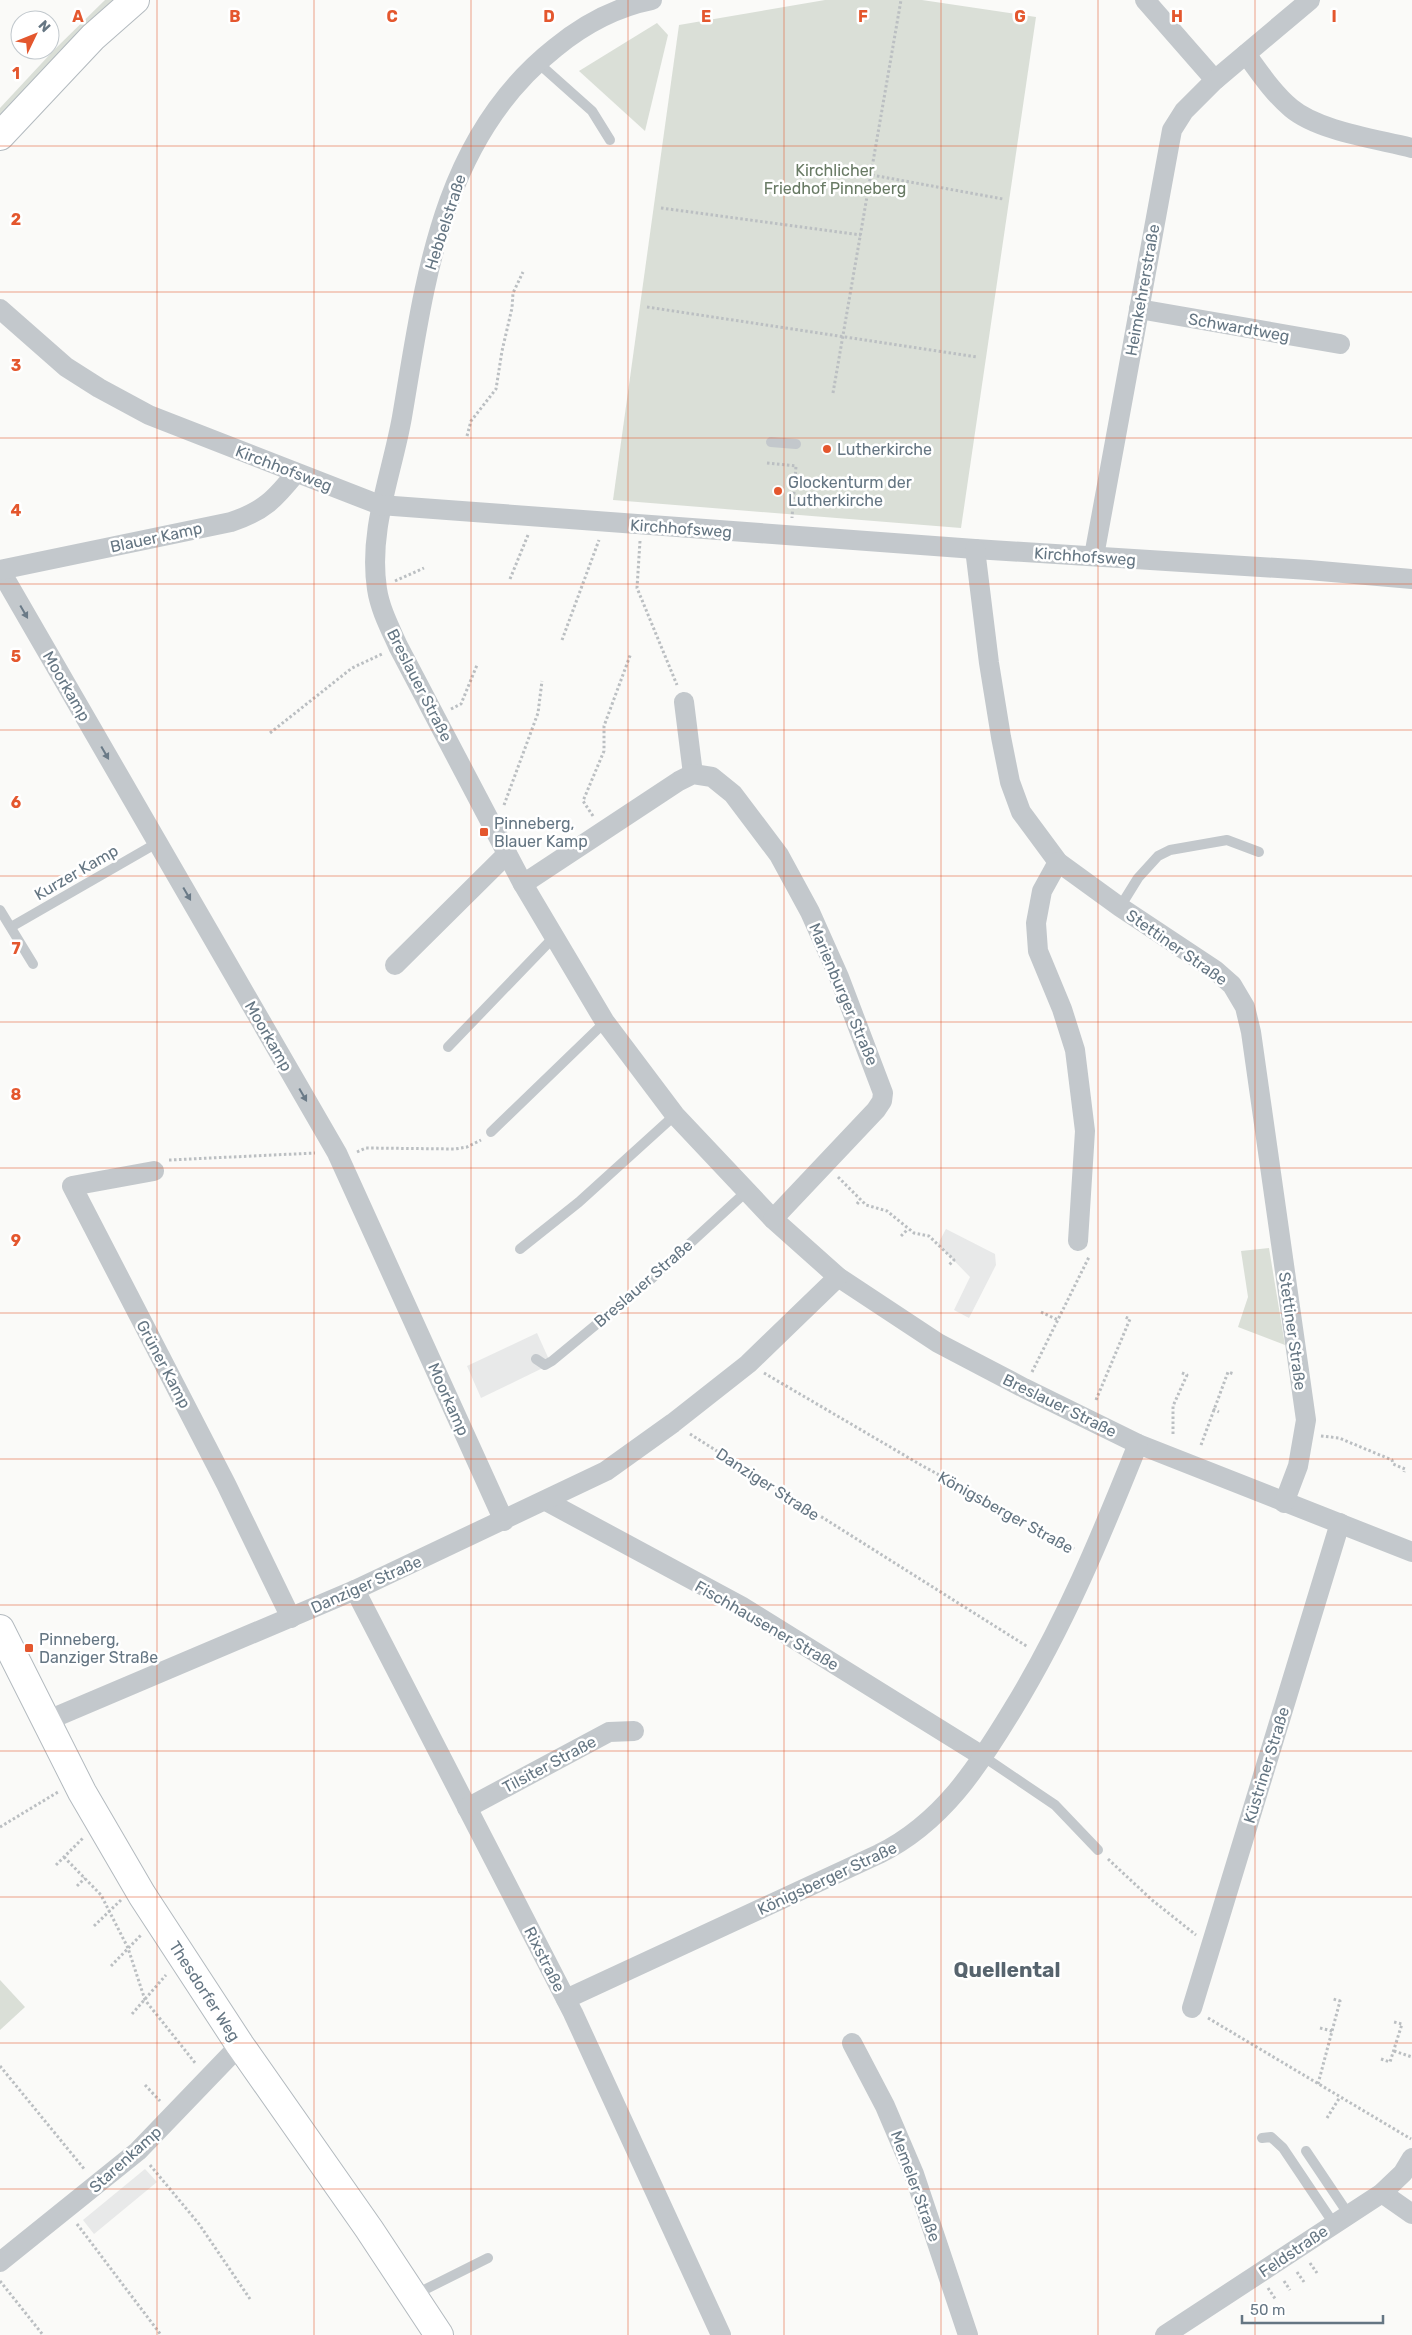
<svg xmlns="http://www.w3.org/2000/svg" width="1412" height="2335" font-family="Rubik,sans-serif">
	<style>
		.built { fill: #e8e9e9 }
		.green { fill: #dadfd7 }
		.lines { fill: none; stroke-linecap: round; stroke-linejoin: round }
		.secondary-casing { stroke: #b3babf; stroke-width: 30 }
		.path { stroke: #bbbfc2; stroke-width: 3; stroke-dasharray: 2.5 2.5; stroke-linecap: butt }
		.lane { stroke: #c3c8cc; stroke-width: 10 }
		.street { stroke: #c3c8cc; stroke-width: 20 }
		.secondary { stroke: #fff; stroke-width: 28 }
		.oneway { fill: #6a7a87 }
		.grid { fill: none; stroke: #e4572e; stroke-width: 1; stroke-opacity: 0.55 }
		.poi-dot { fill: #e4572e; stroke: #fff; stroke-width: 2 }
		.labels { text-anchor: middle; stroke-width: 5; stroke-linejoin: round; paint-order: stroke }
		.park-label { font-size: 16px; fill: #687a64; stroke: #fff }
		.street-label { font-size: 16px; fill: #657683; stroke: #fff }
		.poi-label { font-size: 16px; fill: #657683; stroke: #fff; text-anchor: start }
		.district-label { font-size: 21px; font-weight: bold; fill: #57646e; stroke: #fff }
		.grid-label { font-size: 16px; text-anchor: middle; font-weight: bold; fill: #e4572e; stroke: #fff; stroke-width: 5; stroke-linejoin: round; paint-order: stroke }
	</style>
	<rect width="100%" height="100%" fill="#fafaf8"/>
	<g class="built">
		<path d="M946 1229 995 1254 996 1265 969 1318 954 1310 970 1277 938 1244Z"/>
		<path d="M537 1333 551 1364 481 1398 467 1366Z"/>
		<path d="M145 2169 157 2182 94 2234 83 2220Z"/>
	</g>
	<g class="green">
		<path d="M105 0H118L0 122V108L54 50Z"/>
		<path d="M825 0H922L1036 17 961 528 613 500 679 25Z"/>
		<path d="M657 23 668 35 645 131 579 71Z"/>
		<path d="M1269 1248 1285 1345 1238 1327 1248 1297 1241 1251Z"/>
		<path d="M0 1980 25 2007 0 2030Z"/>
	</g>
	<g class="lines">
		<defs>
			<g id="secondary">
				<path d="M0 136 93 37 135 0"/>
				<path d="M0 1629 82 1792 142 1895 240 2045 369 2229 439 2335"/>
			</g>
		</defs>
		<use href="#secondary" class="secondary-casing"/>
		<g class="path">
			<path d="M872 175 1003 199"/>
			<path d="M661 208 861 235"/>
			<path d="M647 307 977 357"/>
			<path d="M833 393 901 0"/>
			<path d="M467 436 471 421 496 389 502 351 512 308 513 293 523 272"/>
			<path d="M767 463 796 466 792 518"/>
			<path d="M640 541 637 588 677 685"/>
			<path d="M510 579 528 535"/>
			<path d="M395 581 424 568"/>
			<path d="M562 640 599 540"/>
			<path d="M451 709 461 704 477 665"/>
			<path d="M270 733 352 668 382 654"/>
			<path d="M504 805 538 713 542 681"/>
			<path d="M593 816 583 801 604 751V726L631 653"/>
			<path d="M357 1152 366 1148 455 1149 467 1147 481 1140"/>
			<path d="M169 1160 315 1153"/>
			<path d="M838 1177 866 1205 887 1211 914 1233 929 1236 954 1260 949 1265"/>
			<path d="M857 1204 860 1200"/>
			<path d="M901 1236 907 1230"/>
			<path d="M1041 1312 1058 1320"/>
			<path d="M1032 1372 1089 1257"/>
			<path d="M764 1373 921 1465 1074 1549"/>
			<path d="M1096 1400 1130 1319 1125 1317"/>
			<path d="M1213 1409 1219 1412"/>
			<path d="M690 1434 1028 1647"/>
			<path d="M1173 1434V1406L1187 1375 1180 1372"/>
			<path d="M1321 1436 1339 1438 1392 1460 1393 1464 1405 1469 1404 1472"/>
			<path d="M1201 1445 1228 1372 1234 1374"/>
			<path d="M0 1827 58 1792"/>
			<path d="M64 1857 101 1895 128 1948 145 2000 196 2064"/>
			<path d="M1108 1859 1152 1900 1196 1935"/>
			<path d="M56 1865 84 1837"/>
			<path d="M77 1886 85 1878"/>
			<path d="M94 1926 121 1900"/>
			<path d="M111 1966 142 1934"/>
			<path d="M132 2014 166 1975"/>
			<path d="M1208 2018 1411 2139"/>
			<path d="M1320 2028 1332 2031"/>
			<path d="M1394 2051 1412 2057"/>
			<path d="M1381 2059 1390 2062 1402 2024 1394 2022"/>
			<path d="M0 2066 85 2170"/>
			<path d="M1318 2084 1340 2001 1333 1999"/>
			<path d="M145 2085 160 2101"/>
			<path d="M1327 2118 1340 2097"/>
			<path d="M150 2165 199 2224 250 2299"/>
			<path d="M77 2224 161 2335"/>
			<path d="M1310 2263 1317 2273"/>
			<path d="M1297 2272 1304 2282"/>
			<path d="M0 2281 43 2335"/>
			<path d="M1284 2281 1290 2290"/>
			<path d="M1268 2288 1276 2300"/>
		</g>
		<g class="lane">
			<path d="M537 62 592 111 610 140"/>
			<path d="M771 442 796 444"/>
			<path d="M1120 907 1138 878 1158 856 1170 850 1227 840 1259 852"/>
			<path d="M0 910 33 964"/>
			<path d="M11 927 157 843"/>
			<path d="M448 1047 553 938"/>
			<path d="M491 1132 605 1022"/>
			<path d="M520 1249 579 1202 675 1115"/>
			<path d="M536 1359 545 1365 552 1361 649 1281 747 1191"/>
			<path d="M984 1757 1055 1805 1098 1850"/>
			<path d="M1262 2138 1271 2137 1283 2148 1334 2224"/>
			<path d="M1306 2151 1349 2215"/>
			<path d="M414 2295 488 2258"/>
		</g>
		<g class="street">
			<path d="M652 0C617 7 583 25 555 48 440 139 425 282 402 417 392 474 368 530 377 589 380 609 390 628 398 646L523 884 605 1022 675 1115 773 1219 838 1277 938 1343 1024 1388 1138 1444 1412 1552"/>
			<path d="M1145 0 1215 80"/>
			<path d="M1246 54C1260 73 1273 93 1291 108 1318 131 1377 139 1412 148"/>
			<path d="M0 309 66 367 99 388 149 415 380 505 975 549 1309 570 1412 579"/>
			<path d="M1139 309 1340 344"/>
			<path d="M975 549 989 663 1001 737 1010 782 1021 812 1058 862 1120 907 1215 970 1232 985 1245 1007 1251 1032 1306 1420 1298 1466 1284 1503"/>
			<path d="M1094 556 1172 130 1184 111 1215 80 1310 0"/>
			<path d="M0 570 337 1153 504 1521"/>
			<path d="M0 570 231 522C264 511 275 499 296 473"/>
			<path d="M684 702 693 774"/>
			<path d="M1058 862 1042 891 1036 923 1038 951 1062 1009 1075 1050 1085 1131 1078 1241"/>
			<path d="M523 884 679 781 693 774 712 777 733 794 779 855 810 912 839 977 883 1093 882 1101 876 1110 773 1219"/>
			<path d="M395 965 507 854"/>
			<path d="M154 1171 72 1186 226 1484 291 1618"/>
			<path d="M546 1501 741 1606 984 1757"/>
			<path d="M355 1590 573 2013 721 2335"/>
			<path d="M46 1721 355 1590 606 1471 673 1423 748 1364 838 1277"/>
			<path d="M467 1808 609 1732 634 1731"/>
			<path d="M566 1999 879 1854C942 1823 978 1767 1013 1709 1065 1624 1101 1536 1138 1444"/>
			<path d="M1192 2008 1340 1523"/>
			<path d="M852 2043 885 2106 914 2174 968 2335"/>
			<path d="M1382 2193 1412 2214"/>
			<path d="M0 2262 138 2151 240 2045"/>
			<path d="M1165 2335 1382 2193 1403 2173 1412 2158"/>
		</g>
		<use href="#secondary" class="secondary"/>
	</g>
	<defs><path id="oneway-solid" d="M-6-.8H1V-3.2L6.5 0L1 3.2V.8H-6Z" transform="scale(1.25)"/></defs>
	<g class="oneway">
		<use href="#oneway-solid" transform="translate(24 612) rotate(60)"/>
		<use href="#oneway-solid" transform="translate(105 753) rotate(60)"/>
		<use href="#oneway-solid" transform="translate(187 894) rotate(60)"/>
		<use href="#oneway-solid" transform="translate(303 1095) rotate(60)"/>
	</g>
	<path class="grid" d="M157 0V2335M314 0V2335M471 0V2335M628 0V2335M784 0V2335M941 0V2335M1098 0V2335M1255 0V2335M0 146H1412M0 292H1412M0 438H1412M0 584H1412M0 730H1412M0 876H1412M0 1022H1412M0 1168H1412M0 1313H1412M0 1459H1412M0 1605H1412M0 1751H1412M0 1897H1412M0 2043H1412M0 2189H1412"/>
	<g class="poi-dot">
		<circle cx="827" cy="449" r="5"/>
		<circle cx="778" cy="491" r="5"/>
		<rect x="479" y="827" width="10" height="10" rx="2.5"/>
		<rect x="24" y="1643" width="10" height="10" rx="2.5"/>
	</g>
	<g class="labels">
		<g class="park-label">
			<text x="835" y="176">Kirchlicher<tspan x="835" dy="18">Friedhof Pinneberg</tspan></text>
		</g>
		<g class="street-label">
			<text transform="translate(445 222) rotate(-72)" y="6">Hebbelstraße</text>
			<text transform="translate(1142 290) rotate(-80)" y="6">Heimkehrerstraße</text>
			<text transform="translate(1239 327) rotate(10)" y="6">Schwardtweg</text>
			<text transform="translate(284 468) rotate(21)" y="6">Kirchhofsweg</text>
			<text transform="translate(681 528) rotate(4)" y="6">Kirchhofsweg</text>
			<text transform="translate(156 537) rotate(-12)" y="6">Blauer Kamp</text>
			<text transform="translate(1085 556) rotate(4)" y="6">Kirchhofsweg</text>
			<text transform="translate(420 685) rotate(63)" y="6">Breslauer Straße</text>
			<text transform="translate(67 686) rotate(60)" y="6">Moorkamp</text>
			<text transform="translate(76 872) rotate(-30)" y="6">Kurzer Kamp</text>
			<text transform="translate(1177 947) rotate(35)" y="6">Stettiner Straße</text>
			<text transform="translate(844 994) rotate(67)" y="6">Marienburger Straße</text>
			<text transform="translate(269 1036) rotate(60)" y="6">Moorkamp</text>
			<text transform="translate(643 1283) rotate(-41)" y="6">Breslauer Straße</text>
			<text transform="translate(1293 1331) rotate(82)" y="6">Stettiner Straße</text>
			<text transform="translate(164 1364) rotate(62)" y="6">Grüner Kamp</text>
			<text transform="translate(449 1399) rotate(66)" y="6">Moorkamp</text>
			<text transform="translate(1060 1405) rotate(26)" y="6">Breslauer Straße</text>
			<text transform="translate(768 1484) rotate(33)" y="6">Danziger Straße</text>
			<text transform="translate(1006 1512) rotate(29)" y="6">Königsberger Straße</text>
			<text transform="translate(366 1584) rotate(-24)" y="6">Danziger Straße</text>
			<text transform="translate(767 1625) rotate(30)" y="6">Fischhausener Straße</text>
			<text transform="translate(549 1764) rotate(-28)" y="6">Tilsiter Straße</text>
			<text transform="translate(1266 1765) rotate(-73)" y="6">Küstriner Straße</text>
			<text transform="translate(827 1878) rotate(-25)" y="6">Königsberger Straße</text>
			<text transform="translate(545 1959) rotate(63)" y="6">Rixstraße</text>
			<text transform="translate(205 1991) rotate(57)" y="6">Thesdorfer Weg</text>
			<text transform="translate(125 2159) rotate(-42)" y="6">Starenkamp</text>
			<text transform="translate(916 2186) rotate(70)" y="6">Memeler Straße</text>
			<text transform="translate(1293 2251) rotate(-34)" y="6">Feldstraße</text>
		</g>
		<g class="poi-label">
			<text x="837" y="455">Lutherkirche</text>
			<text x="788" y="488">Glockenturm der<tspan x="788" dy="18">Lutherkirche</tspan></text>
			<text x="494" y="829">Pinneberg,<tspan x="494" dy="18">Blauer Kamp</tspan></text>
			<text x="39" y="1645">Pinneberg,<tspan x="39" dy="18">Danziger Straße</tspan></text>
		</g>
		<g class="district-label">
			<text x="1007" y="1977">Quellental</text>
		</g>
	</g>
	<g class="grid-label">
		<text x="78" y="22">A</text>
		<text x="235" y="22">B</text>
		<text x="392" y="22">C</text>
		<text x="549" y="22">D</text>
		<text x="706" y="22">E</text>
		<text x="863" y="22">F</text>
		<text x="1020" y="22">G</text>
		<text x="1177" y="22">H</text>
		<text x="1334" y="22">I</text>
		<text x="16" y="79">1</text>
		<text x="16" y="225">2</text>
		<text x="16" y="371">3</text>
		<text x="16" y="516">4</text>
		<text x="16" y="662">5</text>
		<text x="16" y="808">6</text>
		<text x="16" y="954">7</text>
		<text x="16" y="1100">8</text>
		<text x="16" y="1246">9</text>
	</g>
	<g transform="translate(35 35) rotate(47)"><circle r="24" fill="#ffffff" stroke="#c1c8cd"/>
	<path d="M0-4L9 19L0 12L-9 19Z" fill="#e4572e"/>
	<text y="-8" font-size="14" font-weight="bold" text-anchor="middle" fill="#657683">N</text>
	</g>
	<path d="M1242 2315v8h141v-8" fill="none" stroke="#657683" stroke-width="2.5"/>
	<text x="1250" y="2315" font-size="15" fill="#657683" stroke="#ffffff" stroke-width="4" paint-order="stroke">50 m</text>
</svg>
